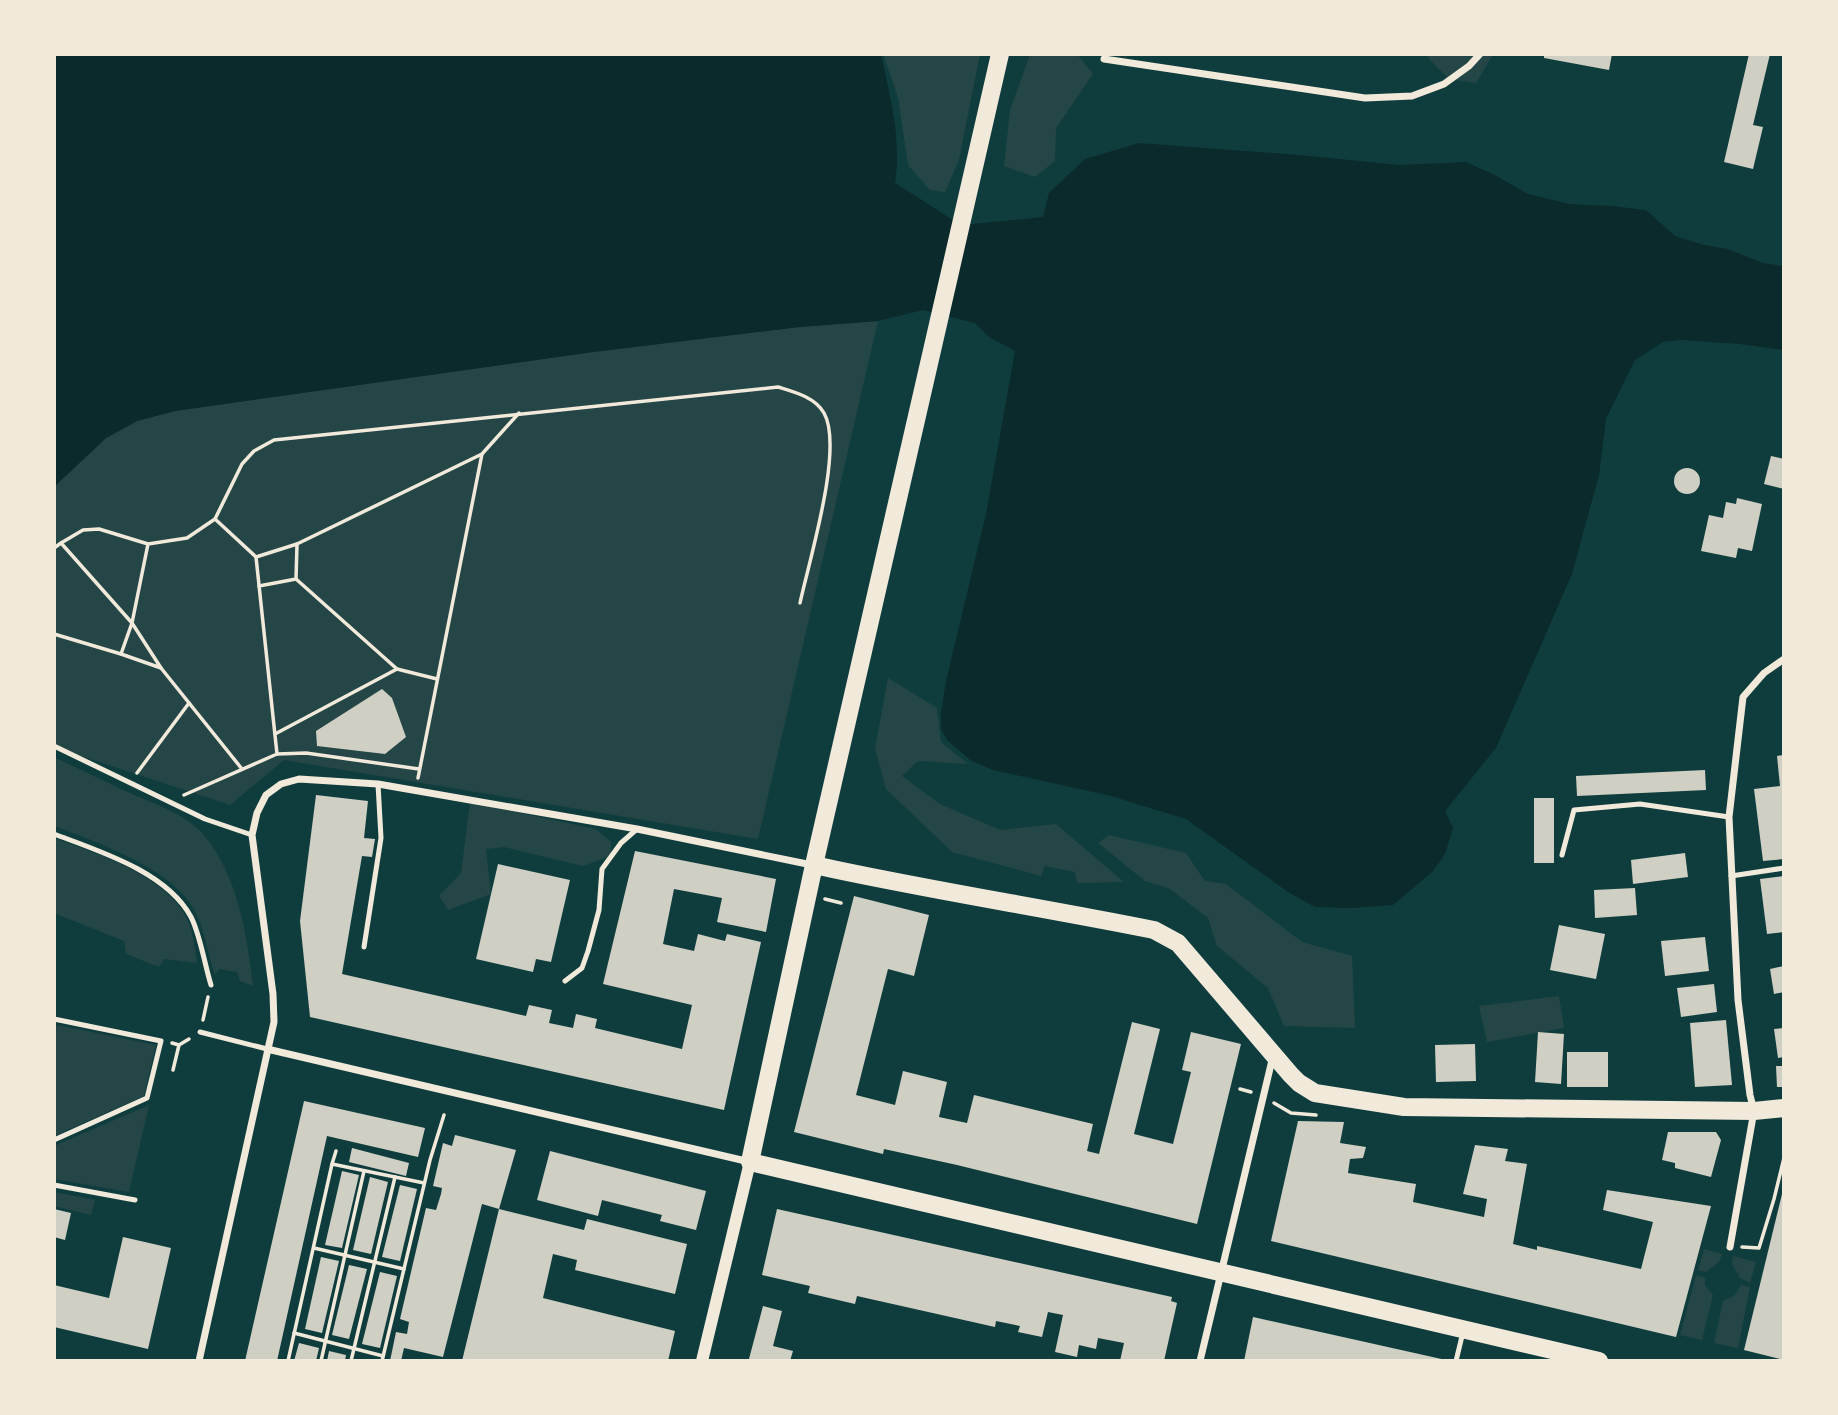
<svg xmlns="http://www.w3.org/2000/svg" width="1838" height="1415" font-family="'Exo 2',sans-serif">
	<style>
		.green { fill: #244646 }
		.water { fill: #0a2a2b }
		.building { fill: #cfcfc3 }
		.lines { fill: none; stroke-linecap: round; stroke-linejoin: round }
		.path { stroke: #f1e9da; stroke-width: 3.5 }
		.service { stroke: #f1e9da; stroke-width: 5 }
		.minor { stroke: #f1e9da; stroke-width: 7 }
		.tertiary { stroke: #f1e9da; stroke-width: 12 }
		.primary { stroke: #f1e9da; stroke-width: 18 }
	</style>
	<rect width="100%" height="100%" fill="#0f3d3e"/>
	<g class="green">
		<path d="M883 54H980L959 160 945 192 930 190 908 165 898 97Z"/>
		<path d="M1030 54H1077L1093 74 1056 128 1055 161 1035 177 1004 166 1010 110Z"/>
		<path d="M1430 54H1491L1492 56 1476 83 1449 79 1428 58Z"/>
		<path d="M878 321 758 839 284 760 230 805 54 747V487L106 438 137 421 175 411 593 352 800 327Z"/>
		<path d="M888 678 937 708 941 742 968 764 918 761 902 776 940 804 1000 830 1056 824 1124 882 1077 883 1075 872 1045 866 1041 876 952 852 886 789 875 748Z"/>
		<path d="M54 757C77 768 100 779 123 790 149 802 183 812 203 834 238 875 247 935 253 986L240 981 237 972 219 969 215 975C207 953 205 928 193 908 172 869 95 841 54 826Z"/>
		<path d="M470 802 596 829 611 842V856L583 866 504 847 486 849 491 894 448 910 439 896 461 873Z"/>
		<path d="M1109 835 1186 853 1205 881 1226 884 1302 942 1352 956 1355 1028 1284 1026 1268 988 1217 946 1208 918 1170 889 1145 881 1098 843Z"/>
		<path d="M54 838C96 853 163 875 185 915 193 930 195 947 197 963L164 959 159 967 126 954 124 941 54 913Z"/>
		<path d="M1559 996 1564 1028 1487 1042 1479 1006Z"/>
		<path d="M57 1025 156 1045 144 1096 54 1136V1034Z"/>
		<path d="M149 1105 129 1192 54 1179V1146Z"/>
		<path d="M54 1192 95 1200 91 1215 54 1206Z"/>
		<path d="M1704 1249 1722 1254 1719 1262 1706 1272 1698 1270Z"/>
		<path d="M1733 1256 1756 1262 1750 1283 1740 1278 1732 1264Z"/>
		<path d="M1696 1275 1705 1278V1285L1713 1295 1702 1340 1680 1335Z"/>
		<path d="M1741 1285 1750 1287 1738 1348 1714 1343 1723 1301 1735 1295Z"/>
	</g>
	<path class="water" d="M54 54H881C890 97 902 140 895 183L961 225 1043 217 1049 193 1085 159 1139 143 1299 155 1399 165 1466 162 1493 174 1528 194 1570 204 1612 206 1646 210 1675 236 1704 245 1728 249 1763 263 1784 266V350L1739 344 1682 340 1663 342 1635 360 1606 419 1599 475 1572 574 1496 748 1445 811 1453 828 1445 854 1433 871 1393 905 1351 908 1315 907 1288 892 1186 819 1111 796 993 770 970 760 947 740 941 729V713L946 681 986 514 1015 351 989 337 975 323 923 310 878 321 800 327 593 352 175 411 137 421 106 438 54 487Z"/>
	<g class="building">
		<path d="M1544 54H1612L1609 70 1544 58Z"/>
		<path d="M1749 54H1770L1753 125 1763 127 1753 169 1724 162Z"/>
		<path d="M1771 456 1784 459V489L1764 484Z"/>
		<circle cx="1687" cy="481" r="13"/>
		<path d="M1737 498 1762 504 1752 551 1738 548 1736 558 1701 551 1709 515 1723 518 1726 502 1736 504Z"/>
		<path d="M382 689 392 698 406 737 385 754 317 746 316 731Z"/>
		<path d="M1784 755V859L1763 861 1754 789 1780 786 1777 756Z"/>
		<path d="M1705 770 1706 790 1577 796 1576 776Z"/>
		<path d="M316 795 368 801 364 838 375 839 372 857 362 856 342 974 526 1016 529 1005 552 1010 549 1023 573 1028 576 1014 597 1019 595 1028 682 1049 692 1005 603 984 635 851 776 879 766 932 717 922 722 898 674 889 663 944 694 951 698 934 725 941 727 934 761 942 724 1110 310 1017 300 921Z"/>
		<rect x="1534" y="798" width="20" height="65"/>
		<path d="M1685 853 1688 877 1633 884 1631 860Z"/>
		<path d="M498 864 570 880 551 962 536 959 533 972 476 959Z"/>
		<path d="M1784 876V932L1767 934 1760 879Z"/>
		<path d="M1635 888 1637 915 1595 918 1594 890Z"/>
		<path d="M854 896 929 915 914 976 888 969 856 1095 895 1105 903 1071 947 1082 939 1117 967 1123 974 1095 1093 1124 1087 1151 1099 1154 1132 1022 1160 1029 1134 1134 1173 1144 1191 1072 1182 1070 1191 1032 1241 1044 1197 1224 957 1165 884 1149 883 1154 794 1132Z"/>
		<path d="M1559 925 1605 934 1596 979 1550 970Z"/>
		<path d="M1705 937 1709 971 1665 976 1661 941Z"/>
		<path d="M1784 966V992L1774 994 1770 969Z"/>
		<path d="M1714 984 1717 1012 1681 1017 1677 988Z"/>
		<path d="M1726 1020 1732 1085 1695 1087 1690 1023Z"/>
		<path d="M1784 1028V1057L1778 1058 1774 1029Z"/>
		<path d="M1538 1032 1564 1034 1561 1084 1535 1082Z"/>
		<path d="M1475 1044 1476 1081 1436 1082 1435 1045Z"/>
		<rect x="1567" y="1052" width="41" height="35"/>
		<path d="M1776 1066H1784V1087H1777Z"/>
		<path d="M304 1101 425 1128 418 1157 327 1136 277 1361H245Z"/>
		<path d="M1298 1121 1344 1122 1340 1143 1366 1147 1363 1158 1350 1159 1348 1173 1416 1184 1413 1202 1484 1217 1487 1199 1463 1194 1475 1145 1508 1149 1505 1161 1527 1164 1513 1244 1537 1250V1246L1641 1269 1653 1222 1603 1210 1607 1190 1711 1206 1676 1337 1271 1241Z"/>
		<path d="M1668 1132H1716L1721 1140 1711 1177 1675 1168V1163L1662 1160Z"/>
		<path d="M455 1135 516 1150 499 1209 482 1204 443 1357 404 1348 401 1361H390L396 1332 407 1334 409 1322 400 1319 426 1208 436 1210 441 1194 442 1188 433 1186 443 1143 452 1146Z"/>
		<path d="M352 1148 409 1163 406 1176 349 1162Z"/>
		<path d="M550 1151 706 1191 696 1230 660 1221 662 1215 602 1200 598 1216 537 1200Z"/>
		<path d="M342 1171 359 1175 342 1248 325 1245Z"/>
		<path d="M370 1177 388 1182 371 1254 353 1250Z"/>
		<path d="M400 1185 417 1189 400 1261 382 1257Z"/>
		<path d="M1783 1190H1784V1360L1744 1350Z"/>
		<path d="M54 1209 71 1213 65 1240 54 1237Z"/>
		<path d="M499 1209 584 1230 587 1219 687 1244 675 1294 575 1270 577 1260 553 1254 543 1298 675 1331 668 1361H462Z"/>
		<path d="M777 1209 1172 1297 1171 1301 1177 1303 1164 1361H1120L1124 1343 1098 1338 1096 1349 1079 1345 1077 1357 1055 1352 1063 1315 1048 1312 1042 1337 1018 1332 1020 1326 996 1321 995 1327 857 1296 855 1304 808 1293 810 1286 762 1275Z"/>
		<path d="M123 1237 171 1248 148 1349 54 1327V1285L109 1298Z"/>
		<path d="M321 1257 339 1261 322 1333 305 1329Z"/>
		<path d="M349 1265 367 1269 349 1339 332 1335Z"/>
		<path d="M380 1272 397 1276 380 1348 362 1344Z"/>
		<path d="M763 1306 782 1311 773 1346 793 1351 790 1361 749 1359Z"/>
		<path d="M1253 1317 1446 1360V1361H1244Z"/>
		<path d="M299 1343 319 1348 316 1361H294Z"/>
		<path d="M329 1351 346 1355 345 1361H327Z"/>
	</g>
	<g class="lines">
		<g class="path">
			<path d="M215 519 242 464 254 451 274 440 778 387C794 392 815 397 824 413 844 448 809 561 800 603"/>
			<path d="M61 543 83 530 99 529 148 544"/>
			<path d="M297 544 482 454 519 413"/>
			<path d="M54 548 61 543 132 623 161 668 121 654 132 623 148 544 187 538 215 519 256 557 277 754 184 795"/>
			<path d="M256 557 297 544 296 579 259 586"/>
			<path d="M296 579 397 669 437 679"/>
			<path d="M54 634 121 654"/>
			<path d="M161 668 242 769"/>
			<path d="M275 734 397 669"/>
			<path d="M277 754 306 753 419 769"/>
			<path d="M137 773 189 703"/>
			<path d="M418 778 482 454"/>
			<path d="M825 899 841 903"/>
			<path d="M203 1020 208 997"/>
			<path d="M172 1043 179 1045 173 1070"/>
			<path d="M179 1045 189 1039"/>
			<path d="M1240 1089 1251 1092"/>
			<path d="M1274 1103 1291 1113 1316 1115"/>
			<path d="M332 1164 336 1151"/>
			<path d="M1742 1247 1759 1248 1774 1199 1784 1158"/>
			<path d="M314 1248 404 1269"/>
			<path d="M294 1333 383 1356"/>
			<path d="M288 1361 332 1164 424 1183"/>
			<path d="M321 1361 364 1171"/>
			<path d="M351 1361 395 1177"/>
			<path d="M382 1361 430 1160 444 1115"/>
		</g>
		<g class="service">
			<path d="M54 746 205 819 252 835"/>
			<path d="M54 834C99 851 167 872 191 917 200 934 205 966 211 985"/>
			<path d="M1562 855 1574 810 1640 804 1729 817"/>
			<path d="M1731 876 1784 868"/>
			<path d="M364 947 381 838 378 784"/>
			<path d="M565 981 582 968 588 951 599 910 602 869 621 843 637 829"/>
			<path d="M54 1019 161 1041 147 1098 54 1140"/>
			<path d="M200 1032 267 1049"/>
			<path d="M54 1185 135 1200"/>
			<path d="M1456 1361 1463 1332"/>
		</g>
		<g class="minor">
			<path d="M1104 59 1365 98 1412 96 1444 84 1469 66 1480 54"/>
			<path d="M267 1049 750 1162"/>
			<path d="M1730 1247 1754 1111 1750 1095 1738 1000 1729 817 1743 697 1764 673 1784 659"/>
			<path d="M199 1361 274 1022 273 994 252 835 257 813 266 795 281 784 299 779 378 784 637 829 812 865"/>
			<path d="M1200 1361 1273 1056"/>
		</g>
		<path class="tertiary" d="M702 1361 750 1162"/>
		<g class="primary">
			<path d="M1000 54 814 865 750 1162 1599 1361"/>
			<path d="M814 865C927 890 1040 907 1154 930L1178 943 1291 1075 1299 1083 1315 1093 1404 1107 1754 1111 1784 1108"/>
		</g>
	</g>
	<rect width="1838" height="1415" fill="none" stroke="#f1e9da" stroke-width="112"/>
</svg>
